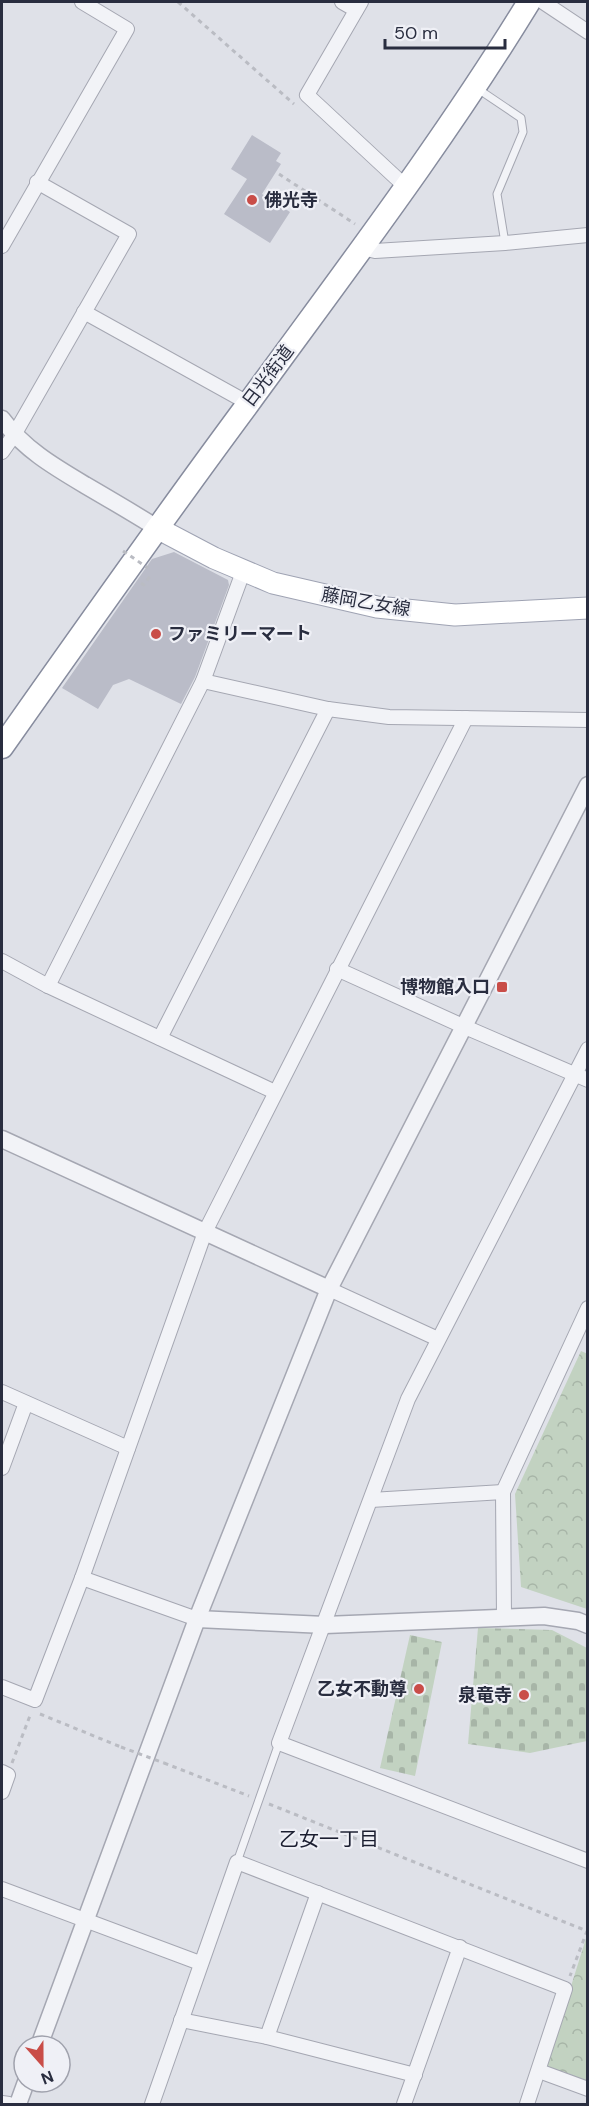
<svg xmlns="http://www.w3.org/2000/svg" width="589" height="2106" font-family="'DM Sans','Noto Sans JP',sans-serif">
	<style>
		.forest { fill: url(#forest-crowns) }
		.cemetery { fill: url(#cemetery-stones) }
		.building { fill: #babcc8 }
		.lines { fill: none; stroke-linecap: round; stroke-linejoin: round }
		.service-casing { stroke: #a5a7b2; stroke-width: 9 }
		.minor-casing { stroke: #a5a7b2; stroke-width: 16 }
		.tertiary-casing { stroke: #a5a7b2; stroke-width: 19 }
		.primary-casing { stroke: #9fa3b3; stroke-width: 23 }
		.trunk-casing { stroke: #878c9e; stroke-width: 25 }
		.path { stroke: #babcc3; stroke-width: 3; stroke-dasharray: 4.5 4.5; stroke-linecap: butt }
		.service { stroke: #f2f3f7; stroke-width: 7 }
		.minor { stroke: #f2f3f7; stroke-width: 14 }
		.tertiary { stroke: #f2f3f7; stroke-width: 16 }
		.primary { stroke: #fff; stroke-width: 21 }
		.trunk { stroke: #fff; stroke-width: 22 }
		.path-bridge { stroke: #babcc3; stroke-width: 3; stroke-dasharray: 4.5 4.5; stroke-linecap: butt }
		.poi-dot { fill: #c94d48; stroke: #eff0f6; stroke-width: 2 }
		.labels { text-anchor: middle; stroke-width: 4.5; stroke-linejoin: round; paint-order: stroke }
		.poi-label { font-size: 18px; font-weight: bold; fill: #292d3f; stroke: #eff0f6; text-anchor: end }
		.street-label { font-size: 18px; fill: #292d3f; stroke: #eff0f6 }
		.neighbourhood-label { font-size: 20px; fill: #1b1e30; stroke: #eff0f6 }
	</style>
	<defs>
		<pattern id="forest-crowns" width="20" height="18" patternUnits="userSpaceOnUse" patternTransform="scale(1.5)"><rect width="20" height="18" fill="#c2d2c1"/><path d="M2 6a3 3 0 1 1 6 0M12 15a3 3 0 1 1 6 0" fill="none" stroke="#a7b5a7"/></pattern>
		<pattern id="cemetery-stones" width="16" height="16" patternUnits="userSpaceOnUse" patternTransform="scale(1.5)"><rect width="16" height="16" fill="#c2d2c1"/><path d="M2 7V4a2 2 0 0 1 4 0v3zM10 15v-3a2 2 0 0 1 4 0v3z" fill="#a7b5a7"/></pattern>
	</defs>
	<rect width="100%" height="100%" fill="#dfe1e8"/>
	<g class="forest">
		<path d="M581 1351 588 1354 587 1609 521 1587 515 1494Z"/>
		<path d="M587 1935V2082L546 2066Z"/>
	</g>
	<g class="cemetery">
		<path d="M478 1628 552 1630 587 1648V1741L530 1753 468 1744Z"/>
		<path d="M410 1635 442 1642 415 1776 380 1768Z"/>
	</g>
	<g class="building">
		<path d="M252 135 281 153 276 161 281 164 262 194 290 212 270 243 224 214 247 179 231 169Z"/>
		<path d="M174 552 228 580 229 585 195 677 181 704 129 679 113 685 98 709 62 688 152 559Z"/>
	</g>
	<g class="lines">
		<defs>
			<g id="service">
				<path d="M478 89 521 118 523 132 497 194 505 243"/>
				<path d="M237 1862 279 1743"/>
			</g>
			<g id="minor">
				<path d="M342 2 356 10"/>
				<path d="M361 2 307 95 406 187"/>
				<path d="M543 2 588 32"/>
				<path d="M2 246 127 29 82 2"/>
				<path d="M362 248 375 251 505 243 588 235"/>
				<path d="M84 312 248 403"/>
				<path d="M2 452 14 435 129 234 37 182"/>
				<path d="M203 681 328 709 389 717 588 720"/>
				<path d="M2 961 48 986 275 1092"/>
				<path d="M337 969 465 1027 588 1080"/>
				<path d="M48 986 203 681 243 572"/>
				<path d="M160 1038 328 709"/>
				<path d="M588 1049 408 1399 279 1743 588 1861"/>
				<path d="M329 1289 438 1339"/>
				<path d="M2 1392 128 1448"/>
				<path d="M2 1468 26 1403"/>
				<path d="M371 1500 503 1492"/>
				<path d="M82 1578 197 1619"/>
				<path d="M504 1617 503 1492 588 1308"/>
				<path d="M2 1687 35 1700 82 1578 205 1232 466 718"/>
				<path d="M2 1772 8 1775 2 1792"/>
				<path d="M2 1889 200 1963"/>
				<path d="M181 2020 267 2037 415 2075"/>
				<path d="M267 2037 318 1893"/>
				<path d="M539 2071 588 2089"/>
				<path d="M2 2103 9 2104"/>
				<path d="M152 2104 237 1862 565 1989 527 2104"/>
				<path d="M404 2104 460 1947"/>
			</g>
			<g id="tertiary">
				<path d="M2 419C24 449 53 466 85 485 109 499 133 513 157 528"/>
				<path d="M2 1139 329 1289"/>
				<path d="M197 1619 325 1625 544 1616 578 1621 588 1625"/>
				<path d="M39 2046 197 1619 329 1289 588 785"/>
				<path d="M18 2104 26 2082"/>
			</g>
			<path id="primary" d="M157 528 214 558 273 583 377 607 455 615 588 608"/>
			<path id="trunk" d="M2 747C83 632 164 517 248 404 344 272 444 141 529 2"/>
		</defs>
		<use href="#service" class="service-casing"/>
		<use href="#minor" class="minor-casing"/>
		<use href="#tertiary" class="tertiary-casing"/>
		<use href="#primary" class="primary-casing"/>
		<use href="#trunk" class="trunk-casing"/>
		<g class="path">
			<path d="M178 2 294 104"/>
			<path d="M279 174 355 224"/>
			<path d="M141 583 144 585 152 573"/>
			<path d="M40 1714 121 1747"/>
			<path d="M12 1763 31 1713"/>
			<path d="M164 1763 249 1796"/>
			<path d="M269 1804 587 1931 570 1976"/>
		</g>
		<use href="#service" class="service"/>
		<use href="#minor" class="minor"/>
		<use href="#tertiary" class="tertiary"/>
		<use href="#primary" class="primary"/>
		<use href="#trunk" class="trunk"/>
		<g class="path-bridge">
			<path d="M123 551 148 568"/>
			<path d="M121 1747 164 1763"/>
		</g>
	</g>
	<g class="poi-dot">
		<circle cx="252" cy="200" r="6"/>
		<circle cx="156" cy="634" r="6"/>
		<rect x="496" y="981" width="12" height="12" rx="3"/>
		<circle cx="419" cy="1689" r="6"/>
		<circle cx="524" cy="1695" r="6"/>
	</g>
	<g class="labels">
		<g class="poi-label">
			<text x="264" y="206" text-anchor="start">佛光寺</text>
			<text x="168" y="640" text-anchor="start">ファミリーマート</text>
			<text x="490" y="993">博物館入口</text>
			<text x="407" y="1695">乙女不動尊</text>
			<text x="512" y="1701">泉竜寺</text>
		</g>
		<g class="street-label">
			<text transform="translate(268 376) rotate(-53)" y="6">日光街道</text>
			<text transform="translate(366 602) rotate(10)" y="6">藤岡乙女線</text>
		</g>
		<g class="neighbourhood-label">
			<text x="329" y="1846">乙女一丁目</text>
		</g>
	</g>
	<rect width="589" height="2106" fill="none" stroke="#292d3f" stroke-width="6"/>
	<g transform="translate(42 2064) rotate(159)"><circle r="28" fill="#eff0f6" stroke="#a0a2ad" stroke-width="1.5"/>
	<path d="M0-4.5L10 22L0 15L-10 22Z" fill="#c94d48"/>
	<text y="-9" font-size="16" font-weight="bold" text-anchor="middle" fill="#292d3f">N</text>
	</g>
	<path d="M385 39v9h120v-9" fill="none" stroke="#292d3f" stroke-width="3"/>
	<text x="394" y="39" font-size="18" fill="#292d3f" stroke="#eff0f6" stroke-width="4.5" paint-order="stroke">50 m</text>
</svg>
